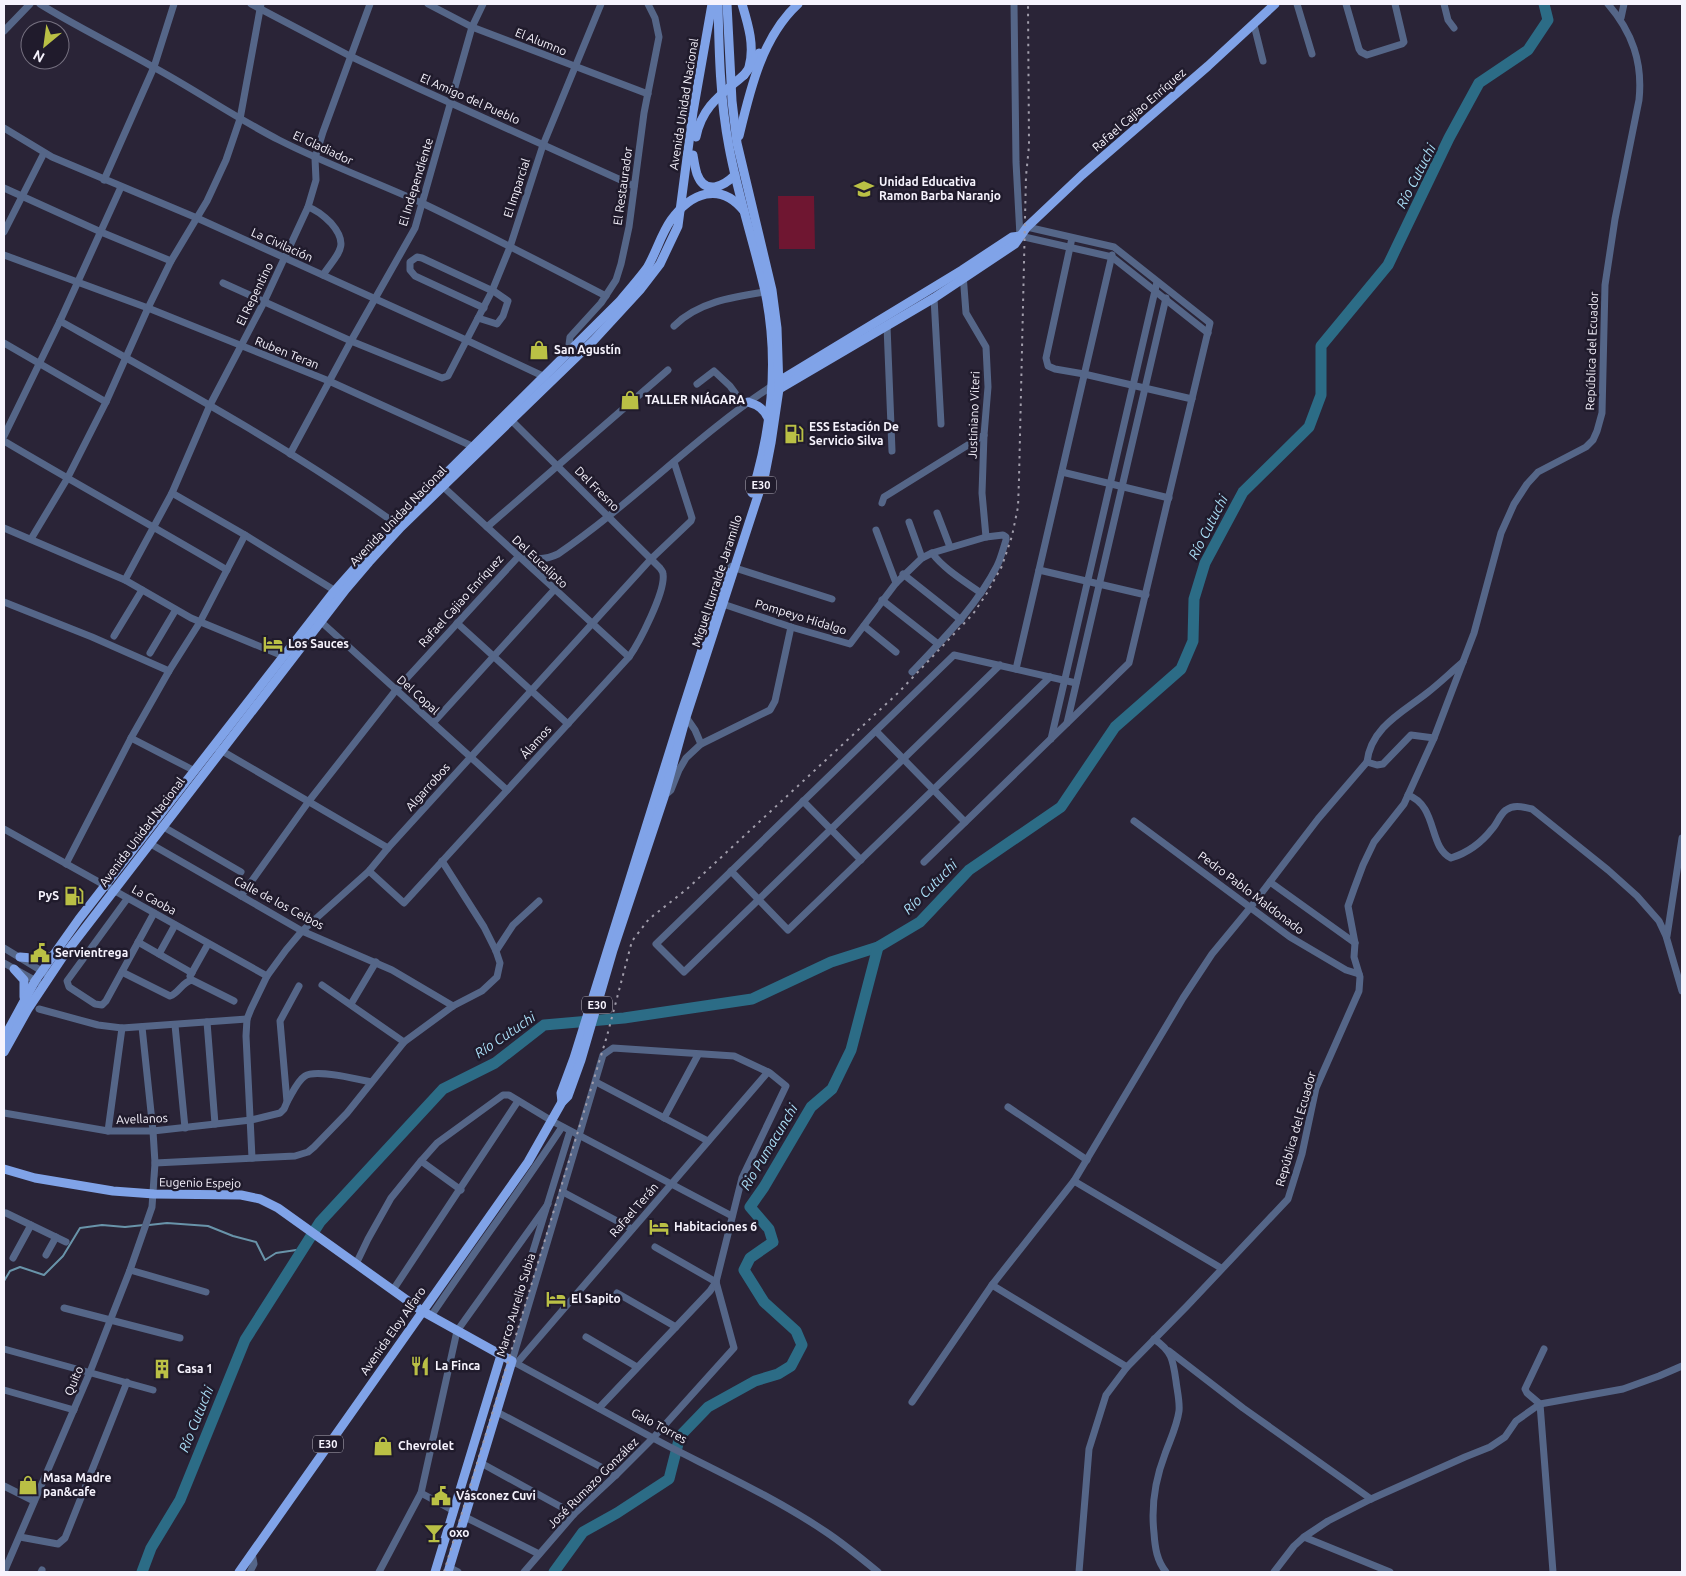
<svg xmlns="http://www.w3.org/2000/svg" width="1686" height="1576" font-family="Ubuntu,sans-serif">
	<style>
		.green { fill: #6f1631 }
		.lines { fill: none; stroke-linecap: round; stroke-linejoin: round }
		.stream { stroke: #6994aa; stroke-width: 2 }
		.river { stroke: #2c6c86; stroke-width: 11 }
		.minor { stroke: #568; stroke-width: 7 }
		.major { stroke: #80a3e8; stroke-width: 9 }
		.rail { stroke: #a19dab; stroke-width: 2; stroke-dasharray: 2.5 5; stroke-linecap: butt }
		.major-bridge { stroke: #80a3e8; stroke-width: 9 }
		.labels { text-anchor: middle; stroke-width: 5; stroke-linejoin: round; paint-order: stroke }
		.shield { fill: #201b2c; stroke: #b6b2be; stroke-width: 1 }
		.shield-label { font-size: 11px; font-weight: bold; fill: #f6f3fd }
		.street-label { font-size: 12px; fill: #f6f3fd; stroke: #201b2c }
		.poi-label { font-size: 12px; font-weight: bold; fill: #f6f3fd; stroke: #201b2c; text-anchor: start }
		.water-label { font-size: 14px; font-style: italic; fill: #aadef6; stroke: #201b2c }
	</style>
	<rect width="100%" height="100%" fill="#2a2437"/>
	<path class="green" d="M778 196H814L815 249H779Z"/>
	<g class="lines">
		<g class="stream">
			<path d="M149 1225 167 1223 208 1226 233 1236 256 1242 265 1260 276 1253 303 1249"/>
			<path d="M4 1281 10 1271 20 1267 44 1275 63 1256 80 1228 102 1225 125 1227 144 1225"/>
		</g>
		<g class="river">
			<path d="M142 1572 151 1548 180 1500 245 1340 320 1222 443 1089 495 1063 544 1025 624 1018 752 999 831 962 878 947 920 922 969 870 1061 807 1115 727 1181 669 1193 641 1194 599 1205 563 1243 492 1309 427 1321 395V346L1388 265 1449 138 1479 83 1528 50 1548 20 1544 4"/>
			<path d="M554 1572 583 1532 617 1513 669 1479 680 1436 708 1407 755 1381 778 1374 791 1366 802 1345 796 1331 764 1302 744 1270 750 1258 773 1242 769 1229 750 1207 764 1187 811 1107 832 1089 851 1050 878 947"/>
		</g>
		<g class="minor">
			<path d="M40 4C77 27 117 46 155 68 197 91 236 118 279 140 326 164 376 182 424 204 485 233 546 265 606 296"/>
			<path d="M251 4 350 56 420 89 634 186"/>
			<path d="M428 4 472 27 648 94"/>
			<path d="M1014 4 1016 162 1020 236 1112 257 1208 333"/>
			<path d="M1297 4 1312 54"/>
			<path d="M1346 4 1359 49 1361 52 1367 55 1402 44 1404 42 1395 4"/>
			<path d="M1444 4 1448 20 1454 28"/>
			<path d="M1621 18 1624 4"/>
			<path d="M1254 25 1263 61"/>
			<path d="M4 31 30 4"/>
			<path d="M4 128 52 157 197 218 466 340 545 377 547 380"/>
			<path d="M104 180 154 67 174 4"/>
			<path d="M4 188 101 232 171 261"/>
			<path d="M308 207C317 210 324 216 331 223 351 246 337 254 323 275"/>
			<path d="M4 232 44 153"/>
			<path d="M1072 238 1046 358 1048 366 1055 369 1084 374 1192 399"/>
			<path d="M4 255 148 308 329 381 474 447"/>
			<path d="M963 274 966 313 986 347 988 387 984 435 982 493 986 537"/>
			<path d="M223 283 351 341 442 378 448 376 492 291 510 247 543 145 601 4"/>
			<path d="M934 298 941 424"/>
			<path d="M478 318 497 324 503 316 508 301 495 292 422 258 417 257 410 262V270L415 276 484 308"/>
			<path d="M60 321C175 385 292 449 399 526"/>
			<path d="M674 326C698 302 733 297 765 292"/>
			<path d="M887 326 892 451"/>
			<path d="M4 343 106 402"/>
			<path d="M574 351 569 345 570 337 601 303 616 280 621 264 629 227 644 113 659 37 655 18 648 4"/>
			<path d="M697 384 714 371 730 386 744 405"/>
			<path d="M4 436 60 321 121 187"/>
			<path d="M4 441C78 485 153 526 227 570"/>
			<path d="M290 454 351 341 415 228 472 27 483 4"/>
			<path d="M1062 472 1169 498"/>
			<path d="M439 483 629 657"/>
			<path d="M172 493 245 535 334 590"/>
			<path d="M882 503 884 497 889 494 984 435"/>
			<path d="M937 513 950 547"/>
			<path d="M909 522 922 558"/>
			<path d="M487 527 668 370"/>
			<path d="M4 528 125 580 191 618 283 656"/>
			<path d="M876 530 896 583"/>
			<path d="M31 539 67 479 106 402 148 308 171 261 207 201 226 160 240 119 261 4"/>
			<path d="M932 553C944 569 964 581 981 593"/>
			<path d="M518 557C532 559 544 561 558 554 634 502 698 434 775 384"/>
			<path d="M729 566 832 599"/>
			<path d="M1039 570 1146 595"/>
			<path d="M903 574 961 620"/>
			<path d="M125 580 172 493 210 405 264 302 308 207 316 180 315 158 323 132 370 4"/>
			<path d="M882 600 938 644"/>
			<path d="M4 602 92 637 169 671"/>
			<path d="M720 603 791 627 850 644 896 583 922 558 932 553 986 537 1003 535 1006 537V540C1003 549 1001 558 997 566 976 607 943 639 912 672"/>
			<path d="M318 619 507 790"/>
			<path d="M457 623 568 724"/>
			<path d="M864 626 896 652"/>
			<path d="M114 636 142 590"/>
			<path d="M150 653 175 611"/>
			<path d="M1000 665 684 972 656 944 954 655 1076 683"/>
			<path d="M1016 669 1112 255"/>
			<path d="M686 717 695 730 701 744"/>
			<path d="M433 723 554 590"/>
			<path d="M1067 723 1166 298"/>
			<path d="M876 731 965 822"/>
			<path d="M131 738 193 770"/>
			<path d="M1051 739 1157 282"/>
			<path d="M217 748 388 848"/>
			<path d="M1367 762C1371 727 1403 712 1427 693 1440 683 1451 672 1463 662"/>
			<path d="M1367 762 1377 765 1383 764 1411 735 1434 738"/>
			<path d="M1408 795C1438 806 1428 847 1451 858 1467 853 1482 842 1492 829 1497 824 1500 814 1506 810 1514 804 1523 807 1532 809L1608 870 1637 896 1659 921 1666 936 1682 991"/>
			<path d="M664 796 671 790 679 770 686 758 701 744 770 710 775 701 791 627"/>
			<path d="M803 801 861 860"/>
			<path d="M1134 821 1290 937 1346 970 1359 974"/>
			<path d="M162 826 241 872"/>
			<path d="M4 829 267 976"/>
			<path d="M149 843 302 931 392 970 453 1006"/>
			<path d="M924 862 1129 663 1210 323 1114 247 1027 227"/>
			<path d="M66 864 131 738 169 671 200 622 245 535"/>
			<path d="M369 871 404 903 629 657C639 643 666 591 663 574 663 571 661 570 660 568L509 418"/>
			<path d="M731 871 788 930 1050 677"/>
			<path d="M1270 882 1355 943"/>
			<path d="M241 896 309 801 396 690 518 557"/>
			<path d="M127 899 67 981 69 987 95 1004 102 1005 106 1001 154 913"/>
			<path d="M1667 936 1682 838"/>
			<path d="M138 942 192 973"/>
			<path d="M4 948 45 973"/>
			<path d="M496 951 513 925 539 901"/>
			<path d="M159 954 175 925"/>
			<path d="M4 963 38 982"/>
			<path d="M122 972 170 996C179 993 182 982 192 980L234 1001"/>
			<path d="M190 976 208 944"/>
			<path d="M322 985 404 1042"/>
			<path d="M351 1004 376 962"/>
			<path d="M39 1009 98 1025 122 1028 247 1019"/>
			<path d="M207 1022 215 1124"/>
			<path d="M175 1025 185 1128"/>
			<path d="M596 1082 708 1141"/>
			<path d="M287 1102C292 1094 297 1081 305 1076 316 1069 357 1079 371 1082"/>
			<path d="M1008 1107 1087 1160"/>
			<path d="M4 1113 108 1131H153L251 1120 280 1113 284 1109 287 1102 280 1021 299 986"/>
			<path d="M664 1118 698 1055"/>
			<path d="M108 1131 122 1028"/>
			<path d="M252 1158 246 1036 247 1019 251 1009 267 976 286 950 302 931 369 871 388 848 651 559 691 521 692 518 674 462"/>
			<path d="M421 1161 461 1190"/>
			<path d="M155 1163 295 1156 308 1152 314 1147 347 1113 404 1042 453 1006 482 991 497 977 500 963 496 951 484 927 442 861"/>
			<path d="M1074 1181 1221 1268"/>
			<path d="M563 1192 632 1229"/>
			<path d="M6 1213 66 1242"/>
			<path d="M655 1247 716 1282"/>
			<path d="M46 1255 56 1237"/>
			<path d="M13 1258 31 1225"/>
			<path d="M356 1264 368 1239 391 1198 421 1161 437 1143 503 1095H509L552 1121 732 1216"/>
			<path d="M130 1270 206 1292"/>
			<path d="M992 1285 1127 1367"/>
			<path d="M393 1290 518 1101"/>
			<path d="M617 1293 676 1327"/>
			<path d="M64 1308 180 1338"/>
			<path d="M431 1316C474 1252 520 1191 562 1127"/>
			<path d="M586 1337 637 1367"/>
			<path d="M1154 1339C1172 1351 1173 1360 1176 1381 1177 1390 1180 1402 1179 1411 1177 1426 1170 1440 1165 1454 1155 1480 1151 1506 1154 1533 1155 1548 1157 1561 1166 1572"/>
			<path d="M4 1349 153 1390"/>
			<path d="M1544 1349 1525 1389 1527 1393 1540 1404 1553 1572"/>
			<path d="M1169 1351 1243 1408 1371 1499"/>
			<path d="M501 1355 570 1131"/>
			<path d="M517 1363 768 1072"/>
			<path d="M4 1390 74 1410"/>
			<path d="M912 1402 992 1285 1074 1181 1183 998 1212 954 1250 908 1318 819 1367 762"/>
			<path d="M599 1408 710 1291 716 1282"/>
			<path d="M497 1412 616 1475"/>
			<path d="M481 1463 574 1514"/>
			<path d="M4 1486 34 1501"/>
			<path d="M421 1493 454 1511"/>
			<path d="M465 1517 539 1554"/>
			<path d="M20 1537 58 1544 65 1538 127 1382"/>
			<path d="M1304 1537 1328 1521 1371 1499 1465 1457 1490 1447 1505 1437 1516 1421 1540 1404 1623 1389 1659 1376 1682 1366"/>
			<path d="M450 1568 458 1572"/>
			<path d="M4 1572 90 1372 130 1270 152 1207 155 1163 153 1131 142 1027"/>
			<path d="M41 1572 42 1570"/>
			<path d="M250 1572 254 1564 252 1553"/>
			<path d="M379 1572 421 1493 457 1331 548 1204"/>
			<path d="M524 1572 574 1514 616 1475 653 1438 734 1348 716 1282 742 1178 786 1086 770 1073 734 1056 613 1048 603 1055 512 1361 653 1438 668 1446C721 1473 777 1499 826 1532 844 1544 861 1558 878 1572"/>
			<path d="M1079 1572 1089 1449 1106 1395 1127 1367 1187 1306 1288 1199 1302 1154 1316 1088 1359 991 1360 977 1354 957 1355 943 1348 906 1354 889 1363 865 1374 842 1404 804 1434 738 1474 633 1501 533 1514 504 1527 484 1538 472 1586 447 1593 440 1597 431 1602 413 1605 285 1615 219 1639 100C1643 62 1632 32 1608 4"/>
			<path d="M1274 1572 1294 1546 1304 1537 1390 1572"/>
		</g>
		<g class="major">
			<path d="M718 4C719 52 720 100 729 147 738 196 754 243 765 291 779 358 772 428 752 493"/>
			<path d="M742 4C748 24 755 46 749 67"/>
			<path d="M744 75 753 63 759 53"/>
			<path d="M739 136C750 90 762 37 798 4"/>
			<path d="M693 155C694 161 695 168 697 174 705 196 724 186 735 175"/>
			<path d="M779 381 962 270 1012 237 1020 236"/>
			<path d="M779 389 934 298 1015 244 1027 227 1082 175 1208 66 1275 4"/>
			<path d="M748 402C758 405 764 409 768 418"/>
			<path d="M20 957 43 959 52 956"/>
			<path d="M14 969 24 980V997"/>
			<path d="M4 1038 35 981 79 919 332 594 387 532 620 301C629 290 639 279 647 268 656 253 661 234 671 220 691 193 720 181 744 211"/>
			<path d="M4 1052 28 1009 62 958 346 589 369 562 401 527 594 340 640 290 660 264 678 226 693 112 712 4"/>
			<path d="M562 1102 561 1093 574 1058 681 715 727 572"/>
			<path d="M4 1169 35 1178 113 1191 154 1194 241 1195 260 1199 278 1208 422 1311 512 1361 448 1572"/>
			<path d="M239 1572 528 1162 562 1102 568 1096 581 1060 613 950 664 797 686 717 765 474 771 443 779 389 777 328 772 290 737 143 732 101 727 4"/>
			<path d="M435 1572 501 1355"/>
		</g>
		<path class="rail" d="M444 1572 607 1036 632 941 649 919 687 889 898 693 973 614 987 593 1002 566 1012 536 1018 507 1019 479 1026 176 1029 146 1028 4"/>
		<path class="major-bridge" d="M696 137C702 106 722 94 744 75"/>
	</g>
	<defs>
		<symbol id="school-bare" viewBox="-9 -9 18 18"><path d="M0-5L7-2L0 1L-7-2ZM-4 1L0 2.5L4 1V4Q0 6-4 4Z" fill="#bac045" stroke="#201b2c" stroke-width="2.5" paint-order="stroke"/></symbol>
		<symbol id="shop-bare" viewBox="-9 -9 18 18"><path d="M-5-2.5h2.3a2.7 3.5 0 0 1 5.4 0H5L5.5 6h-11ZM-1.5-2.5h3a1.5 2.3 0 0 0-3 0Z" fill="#bac045" stroke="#201b2c" stroke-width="2.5" paint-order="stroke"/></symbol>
		<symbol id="fuel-bare" viewBox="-9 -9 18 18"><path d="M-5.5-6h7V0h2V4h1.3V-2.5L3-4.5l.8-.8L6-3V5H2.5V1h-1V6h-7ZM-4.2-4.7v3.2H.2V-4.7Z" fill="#bac045" stroke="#201b2c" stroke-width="2.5" paint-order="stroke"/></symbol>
		<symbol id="hotel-bare" viewBox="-9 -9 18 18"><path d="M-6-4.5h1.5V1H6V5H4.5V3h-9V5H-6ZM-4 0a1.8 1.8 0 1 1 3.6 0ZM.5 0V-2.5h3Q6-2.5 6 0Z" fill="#bac045" stroke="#201b2c" stroke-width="2.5" paint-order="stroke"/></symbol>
		<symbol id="civic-bare" viewBox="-9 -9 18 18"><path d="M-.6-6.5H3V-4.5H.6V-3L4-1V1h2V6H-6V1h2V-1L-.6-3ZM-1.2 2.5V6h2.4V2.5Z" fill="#bac045" stroke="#201b2c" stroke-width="2.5" paint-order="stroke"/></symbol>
		<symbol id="restaurant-bare" viewBox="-9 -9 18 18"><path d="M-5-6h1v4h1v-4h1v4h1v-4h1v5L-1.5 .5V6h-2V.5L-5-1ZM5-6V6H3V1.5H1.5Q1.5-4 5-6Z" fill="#bac045" stroke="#201b2c" stroke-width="2.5" paint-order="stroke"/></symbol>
		<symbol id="building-bare" viewBox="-9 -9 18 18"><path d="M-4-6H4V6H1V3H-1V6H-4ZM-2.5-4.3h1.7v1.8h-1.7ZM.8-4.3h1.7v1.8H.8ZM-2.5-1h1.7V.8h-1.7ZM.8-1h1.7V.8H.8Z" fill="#bac045" stroke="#201b2c" stroke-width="2.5" paint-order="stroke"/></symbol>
		<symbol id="bar-bare" viewBox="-9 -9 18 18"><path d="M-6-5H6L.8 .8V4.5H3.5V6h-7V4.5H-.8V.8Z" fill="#bac045" stroke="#201b2c" stroke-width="2.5" paint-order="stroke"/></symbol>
	</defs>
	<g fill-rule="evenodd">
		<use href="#school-bare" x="850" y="175" width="28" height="28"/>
		<use href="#shop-bare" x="525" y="336" width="28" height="28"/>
		<use href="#shop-bare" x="616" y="386" width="28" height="28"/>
		<use href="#fuel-bare" x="780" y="420" width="28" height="28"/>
		<use href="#hotel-bare" x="259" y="630" width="28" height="28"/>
		<use href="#fuel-bare" x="60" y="882" width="28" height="28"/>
		<use href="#civic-bare" x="26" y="939" width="28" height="28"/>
		<use href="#hotel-bare" x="645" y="1213" width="28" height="28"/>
		<use href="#hotel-bare" x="542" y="1285" width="28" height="28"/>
		<use href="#restaurant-bare" x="406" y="1352" width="28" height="28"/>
		<use href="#building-bare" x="148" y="1355" width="28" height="28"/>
		<use href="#shop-bare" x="369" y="1432" width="28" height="28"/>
		<use href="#shop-bare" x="14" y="1471" width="28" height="28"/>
		<use href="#civic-bare" x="427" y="1482" width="28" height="28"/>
		<use href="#bar-bare" x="420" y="1519" width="28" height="28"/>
	</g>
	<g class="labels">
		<g class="shield">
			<rect x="746" y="476.5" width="30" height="17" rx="4"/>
			<rect x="582" y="996.5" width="30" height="17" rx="4"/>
			<rect x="313" y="1435.5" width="30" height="17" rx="4"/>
		</g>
		<g class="shield-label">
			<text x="761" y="489">E30</text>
			<text x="597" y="1009">E30</text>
			<text x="328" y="1448">E30</text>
		</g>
		<g class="street-label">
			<text transform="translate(541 42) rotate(22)" y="4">El Alumno</text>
			<text transform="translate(470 99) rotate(24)" y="4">El Amigo del Pueblo</text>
			<text transform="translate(684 104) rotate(-81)" y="4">Avenida Unidad Nacional</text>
			<text transform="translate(1139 110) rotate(-41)" y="4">Rafael Cajiao Enríquez</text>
			<text transform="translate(323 148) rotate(25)" y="4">El Gladiador</text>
			<text transform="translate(416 182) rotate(-73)" y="4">El Independiente</text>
			<text transform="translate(623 186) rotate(-82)" y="4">El Restaurador</text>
			<text transform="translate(517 188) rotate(-72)" y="4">El Imparcial</text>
			<text transform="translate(282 245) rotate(24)" y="4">La Civilación</text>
			<text transform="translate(255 294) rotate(-64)" y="4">El Repentino</text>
			<text transform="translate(1592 351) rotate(-88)" y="4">República del Ecuador</text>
			<text transform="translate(287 353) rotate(22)" y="4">Ruben Teran</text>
			<text transform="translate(974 415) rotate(-88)" y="4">Justiniano Viteri</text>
			<text transform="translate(597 489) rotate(45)" y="4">Del Fresno</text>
			<text transform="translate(398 516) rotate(-46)" y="4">Avenida Unidad Nacional</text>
			<text transform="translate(540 562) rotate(43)" y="4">Del Eucalipto</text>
			<text transform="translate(717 581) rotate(-72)" y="4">Miguel Iturralde Jaramillo</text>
			<text transform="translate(461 601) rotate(-48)" y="4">Rafael Cajiao Enríquez</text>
			<text transform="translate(801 617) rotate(17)" y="4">Pompeyo Hidalgo</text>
			<text transform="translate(418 695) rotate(42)" y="4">Del Copal</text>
			<text transform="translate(536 742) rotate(-48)" y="4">Álamos</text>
			<text transform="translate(428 787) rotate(-48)" y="4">Algarrobos</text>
			<text transform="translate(142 832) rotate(-53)" y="4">Avenida Unidad Nacional</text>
			<text transform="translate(1251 893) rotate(37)" y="4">Pedro Pablo Maldonado</text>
			<text transform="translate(154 900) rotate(29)" y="4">La Caoba</text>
			<text transform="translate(279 903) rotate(28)" y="4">Calle de los Ceibos</text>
			<text transform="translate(142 1119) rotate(-2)" y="4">Avellanos</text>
			<text transform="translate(1296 1129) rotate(-74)" y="4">República del Ecuador</text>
			<text transform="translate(200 1183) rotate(1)" y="4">Eugenio Espejo</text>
			<text transform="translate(634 1210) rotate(-49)" y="4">Rafael Terán</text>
			<text transform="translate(516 1305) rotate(-73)" y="4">Marco Aurelio Subia</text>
			<text transform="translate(393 1331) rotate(-55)" y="4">Avenida Eloy Alfaro</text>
			<text transform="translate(74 1381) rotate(-67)" y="4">Quito</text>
			<text transform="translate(659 1426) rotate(28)" y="4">Galo Torres</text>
			<text transform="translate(593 1483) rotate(-45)" y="4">José Rumazo González</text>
		</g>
		<g class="poi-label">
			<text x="879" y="186">Unidad Educativa<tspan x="879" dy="14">Ramon Barba Naranjo</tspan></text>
			<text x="554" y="354">San Agustín</text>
			<text x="645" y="404">TALLER NIÁGARA</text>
			<text x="809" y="431">ESS Estación De<tspan x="809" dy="14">Servicio Silva</tspan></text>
			<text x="288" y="648">Los Sauces</text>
			<text x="59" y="900" text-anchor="end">PyS</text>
			<text x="55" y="957">Servientrega</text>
			<text x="674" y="1231">Habitaciones 6</text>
			<text x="571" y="1303">El Sapito</text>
			<text x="435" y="1370">La Finca</text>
			<text x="177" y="1373">Casa 1</text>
			<text x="398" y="1450">Chevrolet</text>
			<text x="43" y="1482">Masa Madre<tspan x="43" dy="14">pan&amp;cafe</tspan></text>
			<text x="456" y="1500">Vásconez Cuvi</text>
			<text x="449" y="1537">oxo</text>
		</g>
		<g class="water-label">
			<text transform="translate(1416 176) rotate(-63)" y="5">Río Cutuchi</text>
			<text transform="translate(1208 527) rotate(-63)" y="5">Río Cutuchi</text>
			<text transform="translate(930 887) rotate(-45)" y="5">Río Cutuchi</text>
			<text transform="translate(505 1035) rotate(-34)" y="5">Río Cutuchi</text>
			<text transform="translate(769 1147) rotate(-59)" y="5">Rio Pumacunchi</text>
			<text transform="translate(196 1419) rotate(-68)" y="5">Río Cutuchi</text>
		</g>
	</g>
	<rect width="1686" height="1576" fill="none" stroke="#f6f3fd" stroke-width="10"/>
	<g transform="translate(45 45) rotate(209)"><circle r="24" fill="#201b2c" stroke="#767180"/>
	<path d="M0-4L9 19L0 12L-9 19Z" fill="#bac045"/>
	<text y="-8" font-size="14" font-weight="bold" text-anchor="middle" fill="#f6f3fd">N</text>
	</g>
</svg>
